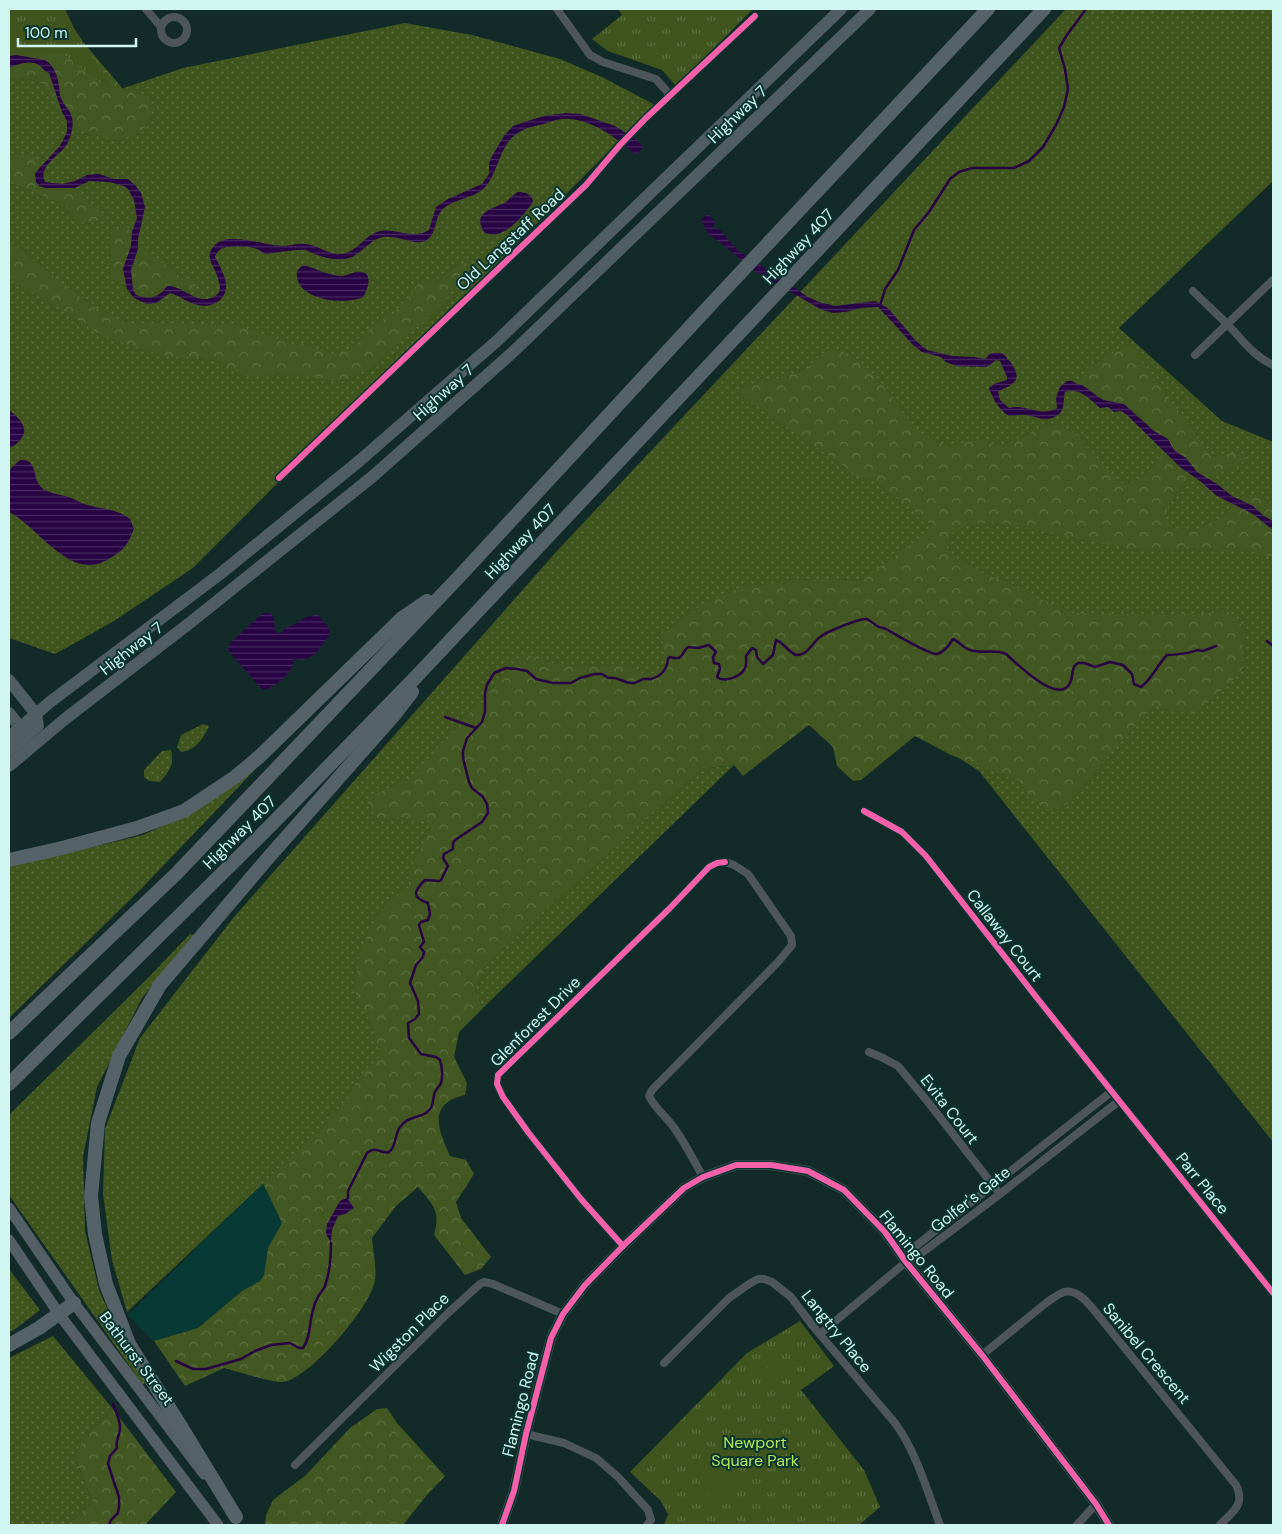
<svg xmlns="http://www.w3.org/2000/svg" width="1282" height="1534" font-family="'DM Sans',sans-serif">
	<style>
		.built { fill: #083a35 }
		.grass { fill: url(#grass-dots) }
		.forest { fill: url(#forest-crowns) }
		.park { fill: url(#park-tufts) }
		.pitch { fill: #40551e }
		.water { fill: url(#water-rules) }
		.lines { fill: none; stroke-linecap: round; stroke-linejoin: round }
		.stream { stroke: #290445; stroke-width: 2.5 }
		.minor { stroke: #4e565b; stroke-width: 8 }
		.tertiary { stroke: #4e565b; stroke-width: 10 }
		.secondary { stroke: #556066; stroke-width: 11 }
		.primary { stroke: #505e64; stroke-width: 12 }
		.motorway { stroke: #556369; stroke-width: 14 }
		.cycleway-casing { stroke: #083530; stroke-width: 9 }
		.cycleway { stroke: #f560ab; stroke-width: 6 }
		.labels { text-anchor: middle; stroke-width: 4; stroke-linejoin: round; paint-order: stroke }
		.street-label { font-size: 16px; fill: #d1f6f1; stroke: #083530 }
		.park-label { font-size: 16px; fill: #b7e753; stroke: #083530 }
	</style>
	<defs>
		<pattern id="grass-dots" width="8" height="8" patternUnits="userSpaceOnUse" patternTransform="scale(1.25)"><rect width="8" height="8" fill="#40551e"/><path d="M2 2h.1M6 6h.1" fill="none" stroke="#5b6e3f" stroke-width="1.8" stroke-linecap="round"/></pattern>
		<pattern id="forest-crowns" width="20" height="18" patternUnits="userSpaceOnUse" patternTransform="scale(1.25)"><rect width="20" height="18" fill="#425721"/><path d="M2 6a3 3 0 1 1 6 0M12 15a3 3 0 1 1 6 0" fill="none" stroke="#5c7042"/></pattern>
		<pattern id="park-tufts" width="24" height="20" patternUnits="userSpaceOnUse" patternTransform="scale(1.25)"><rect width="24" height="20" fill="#40551e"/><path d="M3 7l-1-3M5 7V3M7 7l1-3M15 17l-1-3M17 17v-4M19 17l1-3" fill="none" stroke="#5b6e3f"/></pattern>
		<pattern id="water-rules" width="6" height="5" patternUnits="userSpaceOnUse" patternTransform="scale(1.25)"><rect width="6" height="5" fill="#290445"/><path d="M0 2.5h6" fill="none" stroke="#472960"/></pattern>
	</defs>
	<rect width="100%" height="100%" fill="#122a28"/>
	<path class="built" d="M263 1183 282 1223 268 1248 264 1275 260 1281 242 1291 198 1328 154 1341 128 1315Z"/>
	<g class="grass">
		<path d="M1066 9H1273V181L1119 328 1222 421 1273 442V1142L979 771 803 657 702 769 734 765 483 1008 475 990 478 981 127 1312 112 1260 103 1194 105 1129 140 1038 234 917 556 552Z"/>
		<path d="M405 23 472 35 560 59 602 77 655 105 193 568 114 621 55 654 9 638V53L112 92 183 68Z"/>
		<path d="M203 724 209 726C203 739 196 750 181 752L177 747 181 735Z"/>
		<path d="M171 750C174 766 170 770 160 782L149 781 144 777V770L162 751Z"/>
		<path d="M265 759 142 888 9 1018V867L143 835 201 808Z"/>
		<path d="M190 934 194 935 142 998 97 1087 83 1157 85 1231 99 1290 121 1340 147 1381 143 1385 9 1195V1115L147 979Z"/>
		<path d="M9 1269 40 1310 14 1330 9 1332Z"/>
		<path d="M53 1336 113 1409 87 1435 74 1455 93 1502 67 1525H9V1358Z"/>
	</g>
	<g class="forest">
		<path d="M9 9H55L123 89 148 97 154 108 145 127 132 136 114 140 64 125C51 94 50 72 9 79Z"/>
		<path d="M30 154 40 163 42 173 52 187 79 190 86 201 98 208 104 216C95 222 82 228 74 217 70 211 69 208 63 204L9 181V159L11 156Z"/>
		<path d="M127 227 148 253 157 258 179 276 196 283 195 293 174 284 153 292 135 288 111 278 112 231Z"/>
		<path d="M9 241 90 305 124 323 229 324 261 333 286 344H303L333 354 351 350 371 328 393 313 413 292 415 287 421 282H437L459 265 466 263 472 273 458 284 439 308 381 359 367 369 339 381 296 374 274 373 250 377 233 370 217 361 199 356 182 358 162 355 148 351 103 336 91 329 63 310 33 293 9 277Z"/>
		<path d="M1130 345 1212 458 1234 453 1247 456 1245 461 1214 475 1189 479 1179 487 1169 504 1165 517 1172 528 1196 530 1223 517 1246 495H1257L1273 504V556L1261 555 1248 550 1218 551 1186 546 1166 549H1134L999 522 968 524 949 535 947 548 952 556 989 576 1009 583 1033 596 1073 613 1166 615 1228 612 1239 620 1245 636 1242 652 1246 664 1228 685 1193 714 1153 706 1064 806 1048 811 1032 800 1021 782 951 755 915 736 861 780 853 781 837 766 833 747 809 725 743 776 734 765 701 769 484 965 475 990 483 1008 459 1032 454 1057 467 1083 465 1095C427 1104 438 1129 450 1156L466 1160 474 1174 456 1202 461 1218 491 1257 481 1269 465 1275 434 1235C441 1210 433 1205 418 1187L396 1206 372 1238C373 1249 377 1270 375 1280 371 1307 309 1379 283 1382 274 1383 235 1371 224 1368L185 1386 154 1341 198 1328 242 1291 260 1281 264 1275 268 1248 282 1223 263 1183 329 1121 331 1111 338 1112C351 1090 360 1073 380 1057L375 1032 354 990 360 954 374 921 392 898 409 887V871L430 831 426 821 408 817 376 819 366 799 413 777 417 770 525 654 554 664 593 667 625 665 643 675 662 671 665 667 662 633 675 626 701 605 742 587 804 580 861 581 924 535 932 525 874 479 858 477 852 472 735 390 808 370C812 361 816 359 824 354 858 336 898 409 917 429 923 437 941 443 950 448L961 443 985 440 995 446 1012 443 1051 425 1078 434 1086 446 1117 480 1127 485C1148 476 1152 470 1164 450L1146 420 1135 408 1113 404 1083 389 1079 383 1088 367Z"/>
		<path d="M387 1408 397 1423 445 1476 426 1496 403 1525H265L266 1515 273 1500 306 1475 350 1428 377 1409Z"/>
		<path d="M113 1409 176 1492 145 1525H67L93 1502 74 1455 87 1435Z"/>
	</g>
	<g class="park">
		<path d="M9 9H65L74 28 107 78 112 92 65 55 9 53Z"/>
		<path d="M618 9H753L676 86 662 70 608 51 592 39 622 15Z"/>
		<path d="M800 1321 834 1366 801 1390 864 1470 880 1507 859 1525H664L668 1514 660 1500 630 1472 747 1353Z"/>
	</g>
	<g class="pitch">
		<path d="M776 1364 784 1380 769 1388 760 1372Z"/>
		<path d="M725 1447 748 1485 714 1505 691 1467Z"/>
	</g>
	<g class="water">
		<path d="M16 55 45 60C54 65 58 77 59 86 60 90 59 94 61 98 63 105 71 110 72 118 74 126 71 137 67 144 61 155 37 166 45 182L62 184 75 181 87 175 99 174 114 179H128L135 185 141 193 145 207 138 239V249L131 270 133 290 136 295C150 300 158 298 167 286 183 285 197 306 213 297 218 295 219 293 220 288 219 283 218 277 216 273 212 263 205 256 214 246 227 230 265 246 283 246 291 246 298 243 306 244 318 245 327 254 338 254 355 255 363 237 377 232 394 226 411 241 429 230L436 207 448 199 482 184 489 174V163L492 156 504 136 513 126 524 122 544 116 566 113 580 114 615 126 637 140 643 147 636 155C618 139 594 121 570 119 561 118 553 121 544 124 530 127 518 129 508 142 499 155 495 176 486 186 475 199 455 198 443 209 433 218 438 235 425 241 416 246 397 235 384 237 368 239 361 257 345 259 334 261 322 257 312 253 309 252 307 250 305 250 300 249 273 253 267 254L263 253C257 245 232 245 223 248 219 250 216 253 215 257 222 271 233 287 220 300 214 305 206 307 198 305 188 303 180 296 170 293L156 303 147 304 134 298 127 289 123 269 131 246 132 232 137 218 134 200 128 189 124 186 109 182 89 181 75 188H46L39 186 36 182 35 173 60 146 67 132V121L62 112 49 73C44 71 43 68 39 65 30 59 18 65 9 67V56Z"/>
		<path d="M518 192C525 192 532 194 533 202 524 215 502 243 484 232 473 215 488 210 502 204 508 202 512 195 518 192Z"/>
		<path d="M708 214 715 222 713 226 714 229H719L737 250 808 297 819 302 835 306 875 301 888 308 916 341 927 350 952 356 974 357 985 359 991 353H1002C1009 359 1024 376 1012 384 1008 388 1002 388 998 392L1000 400 1009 408C1026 403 1041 418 1057 408L1056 398 1060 387 1067 381H1072L1077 384 1082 385 1103 400 1124 404 1154 431 1168 439 1174 450 1186 458 1197 472 1217 484 1232 496 1253 506 1264 516 1273 521V530L1253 514 1217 496 1200 481 1180 467 1127 415 1121 411 1114 412 1108 407 1100 408C1089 399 1080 387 1065 392 1063 399 1065 409 1059 414 1047 424 1037 416 1025 415 1019 414 1011 418 1006 414 998 408 992 397 989 388L994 384 1007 380V377L1000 361 996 360 987 367 956 366 946 362 941 357 922 352 913 345 894 324 878 307 861 308 845 312 833 313 820 309 755 271 717 240 709 235 701 220Z"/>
		<path d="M303 265C315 268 327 275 340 276 346 276 351 273 356 272 373 269 370 287 363 297 345 306 293 300 297 271Z"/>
		<path d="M9 410C25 423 32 433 12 447H9Z"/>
		<path d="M20 460C41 458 29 484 47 491 54 494 62 495 69 497 76 500 83 504 91 506 104 509 119 510 130 519L134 529C127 546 123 551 107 560 70 582 38 526 9 512V472L12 467Z"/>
		<path d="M263 613H270L274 618 275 631 278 633 283 632 285 628C299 625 302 615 318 615L329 628V636L315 654 304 660 294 659C293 674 279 683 266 690L261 688 229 652 228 648 231 642Z"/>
		<path d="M347 1198 354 1208 345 1214 338 1216 332 1230 331 1243 326 1234 327 1224 340 1201Z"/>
	</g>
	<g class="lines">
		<g class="stream">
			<path d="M880 306 885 289 898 270 914 230 929 212 950 179 959 172 972 168H1014L1029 161 1043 147 1056 125 1064 107 1068 89 1065 69 1059 48 1067 35 1086 9"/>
			<path d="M1267 641 1273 646"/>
			<path d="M445 717 476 728"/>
			<path d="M348 1198V1191L367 1153C376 1145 382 1155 389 1152 396 1148 395 1133 400 1127 408 1116 416 1119 426 1113 436 1105 431 1101 435 1092 436 1089 440 1086 441 1083 443 1076 442 1066 440 1060L436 1057 421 1054 409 1038 408 1023 415 1019 419 1014 418 1001 410 983 416 965 423 957 424 952 420 947 424 942 419 925 421 922 428 920 430 914 428 903C411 897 414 891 425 880L439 881 441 880 448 866 443 858 444 854 453 849V843L455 840 482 822 488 813 487 804 483 797 472 788 469 782 463 758V751L467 738 482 722 485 712V693L487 685 494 673 506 668 517 669 527 671 536 679 553 683H571L580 678 595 674H602L608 678C619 676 622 683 632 683 636 683 639 681 643 679 646 679 649 679 651 679 662 676 667 669 668 659L670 657C684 661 680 654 688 647L698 648 709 645 716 652 713 657 714 663 719 664 720 669 717 677C724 683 741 677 745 668 747 665 746 660 746 656L752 648 756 650 757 657 763 664 773 655 776 640C783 642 791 655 797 655 808 655 813 642 820 637 826 632 860 618 866 619 871 620 874 625 879 627 881 628 884 628 886 629 895 634 930 655 937 654 945 652 950 644 953 639 960 642 963 648 970 650 982 654 995 649 1006 654 1016 663 1059 706 1070 683 1074 676 1070 668 1078 663H1084L1095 667 1110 662 1123 665 1132 674 1134 684 1141 687C1152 679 1157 665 1167 655 1174 655 1192 653 1197 650L1203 651 1216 646"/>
			<path d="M176 1361 193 1369H206L241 1359 255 1351 271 1345 290 1343 299 1348H303C311 1337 309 1323 313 1310 314 1305 316 1300 319 1295 321 1292 324 1289 325 1286 330 1272 331 1256 331 1243"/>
			<path d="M109 1525 111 1520 118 1513 119 1507V1497L108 1464 110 1456 117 1448C115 1440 120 1436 120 1428 120 1419 116 1412 113 1404"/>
		</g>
		<g class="minor">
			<path d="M146 9 161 27"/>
			<path d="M557 9 590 55 603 62 656 79 671 96"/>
			<circle cx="174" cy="30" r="13"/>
			<path d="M1193 291C1204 302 1216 313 1227 324 1242 339 1253 356 1273 365"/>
			<path d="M1195 355 1273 280"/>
			<path d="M279 478 586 185 620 145 646 118 755 16"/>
			<path d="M864 811 902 832 926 856 1037 998 1273 1293"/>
			<path d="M869 1052 883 1058 898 1066 928 1102 996 1189"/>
			<path d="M623 1246 581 1199 528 1132 503 1097 497 1084 498 1075 670 908 709 867 717 863 725 862 734 865 748 874 791 936 792 945 778 962 652 1090 649 1096C655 1108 664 1115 672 1125 684 1141 693 1159 703 1177"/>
			<path d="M907 1260 917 1245 1111 1092"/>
			<path d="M820 1334 906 1262 919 1255 1000 1194 1119 1101"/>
			<path d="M982 1355 1046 1303C1052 1299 1058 1294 1064 1292 1080 1288 1094 1311 1102 1320L1236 1485C1246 1505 1232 1512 1220 1525"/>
			<path d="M664 1363 729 1298 749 1284 758 1279H764L772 1282 791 1297 812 1325 895 1423C917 1453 927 1491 940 1525"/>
			<path d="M526 1434 564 1443 596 1458 618 1477 648 1510 651 1520 647 1525"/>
			<path d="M295 1465 448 1313 480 1284 484 1282 493 1284 563 1314"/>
			<path d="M1077 1525 1096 1504"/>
		</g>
		<path class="tertiary" d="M502 1525 514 1491 526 1434 551 1338 563 1314 585 1285 623 1246 684 1188 703 1177 736 1165H771L808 1171 844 1190 885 1232 906 1262 982 1355 1096 1504 1109 1525"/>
		<g class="secondary">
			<path d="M9 1208 74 1303 204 1474"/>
			<path d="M9 1240 59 1314 218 1525"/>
		</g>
		<g class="primary">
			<path d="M9 680 36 714 38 726 9 751"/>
			<path d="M9 713 20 727 26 731"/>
			<path d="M9 737 50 702 220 574 358 462 498 340 841 9"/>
			<path d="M9 766 65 719 191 622 372 477 513 352 870 9"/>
		</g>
		<g class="motorway">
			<path d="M9 860 62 848 137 828 184 811 235 777 259 757 402 618 427 601"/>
			<path d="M9 1033 176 874 456 580 713 302 988 9"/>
			<path d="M9 1084 271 825 414 679 1044 9"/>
			<path d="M9 1345 39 1328 74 1303"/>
			<path d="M236 1517 180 1425 129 1344 106 1284 95 1234 91 1196 98 1123 119 1056 160 985 268 858 395 714 412 692"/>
		</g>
		<defs>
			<g id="cycleway">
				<path d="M279 478 586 185 620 145 646 118 755 16"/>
				<path d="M864 811 902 832 926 856 1037 998 1273 1293"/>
				<path d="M623 1246 581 1199 528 1132 503 1097 497 1084 498 1075 670 908 709 867 717 863 725 862"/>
				<path d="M502 1525 514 1491 526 1434 551 1338 563 1314 585 1285 623 1246 684 1188 703 1177 736 1165H771L808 1171 844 1190 885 1232 906 1262 982 1355 1096 1504 1109 1525"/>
			</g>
		</defs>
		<use href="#cycleway" class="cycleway-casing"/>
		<use href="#cycleway" class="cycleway"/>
	</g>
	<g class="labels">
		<g class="street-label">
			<text transform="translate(737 114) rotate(-44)" y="6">Highway 7</text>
			<text transform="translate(510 239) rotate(-43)" y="6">Old Langstaff Road</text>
			<text transform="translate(798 246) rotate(-47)" y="6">Highway 407</text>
			<text transform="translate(443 392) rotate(-42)" y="6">Highway 7</text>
			<text transform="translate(520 541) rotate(-47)" y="6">Highway 407</text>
			<text transform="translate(131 648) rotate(-38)" y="6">Highway 7</text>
			<text transform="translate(239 832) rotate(-45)" y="6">Highway 407</text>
			<text transform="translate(1005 935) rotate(52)" y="6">Callaway Court</text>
			<text transform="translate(535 1021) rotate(-45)" y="6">Glenforest Drive</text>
			<text transform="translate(950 1109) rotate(52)" y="6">Evita Court</text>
			<text transform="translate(1203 1183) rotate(51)" y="6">Parr Place</text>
			<text transform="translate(970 1199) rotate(-38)" y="6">Golfer's Gate</text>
			<text transform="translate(917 1254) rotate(51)" y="6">Flamingo Road</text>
			<text transform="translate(837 1331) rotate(51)" y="6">Langtry Place</text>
			<text transform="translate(409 1332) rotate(-45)" y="6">Wigston Place</text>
			<text transform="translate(1147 1353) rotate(50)" y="6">Sanibel Crescent</text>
			<text transform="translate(137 1358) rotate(53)" y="6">Bathurst Street</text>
			<text transform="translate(520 1404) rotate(-76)" y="6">Flamingo Road</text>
		</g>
		<g class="park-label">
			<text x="755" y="1448">Newport<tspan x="755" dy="18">Square Park</tspan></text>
		</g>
	</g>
	<rect width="1282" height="1534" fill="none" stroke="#d1f6f1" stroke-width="20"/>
	<path d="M18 38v8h118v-8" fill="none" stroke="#d1f6f1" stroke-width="2.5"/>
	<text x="25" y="38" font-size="15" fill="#d1f6f1" stroke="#083530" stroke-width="4" paint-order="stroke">100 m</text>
</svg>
